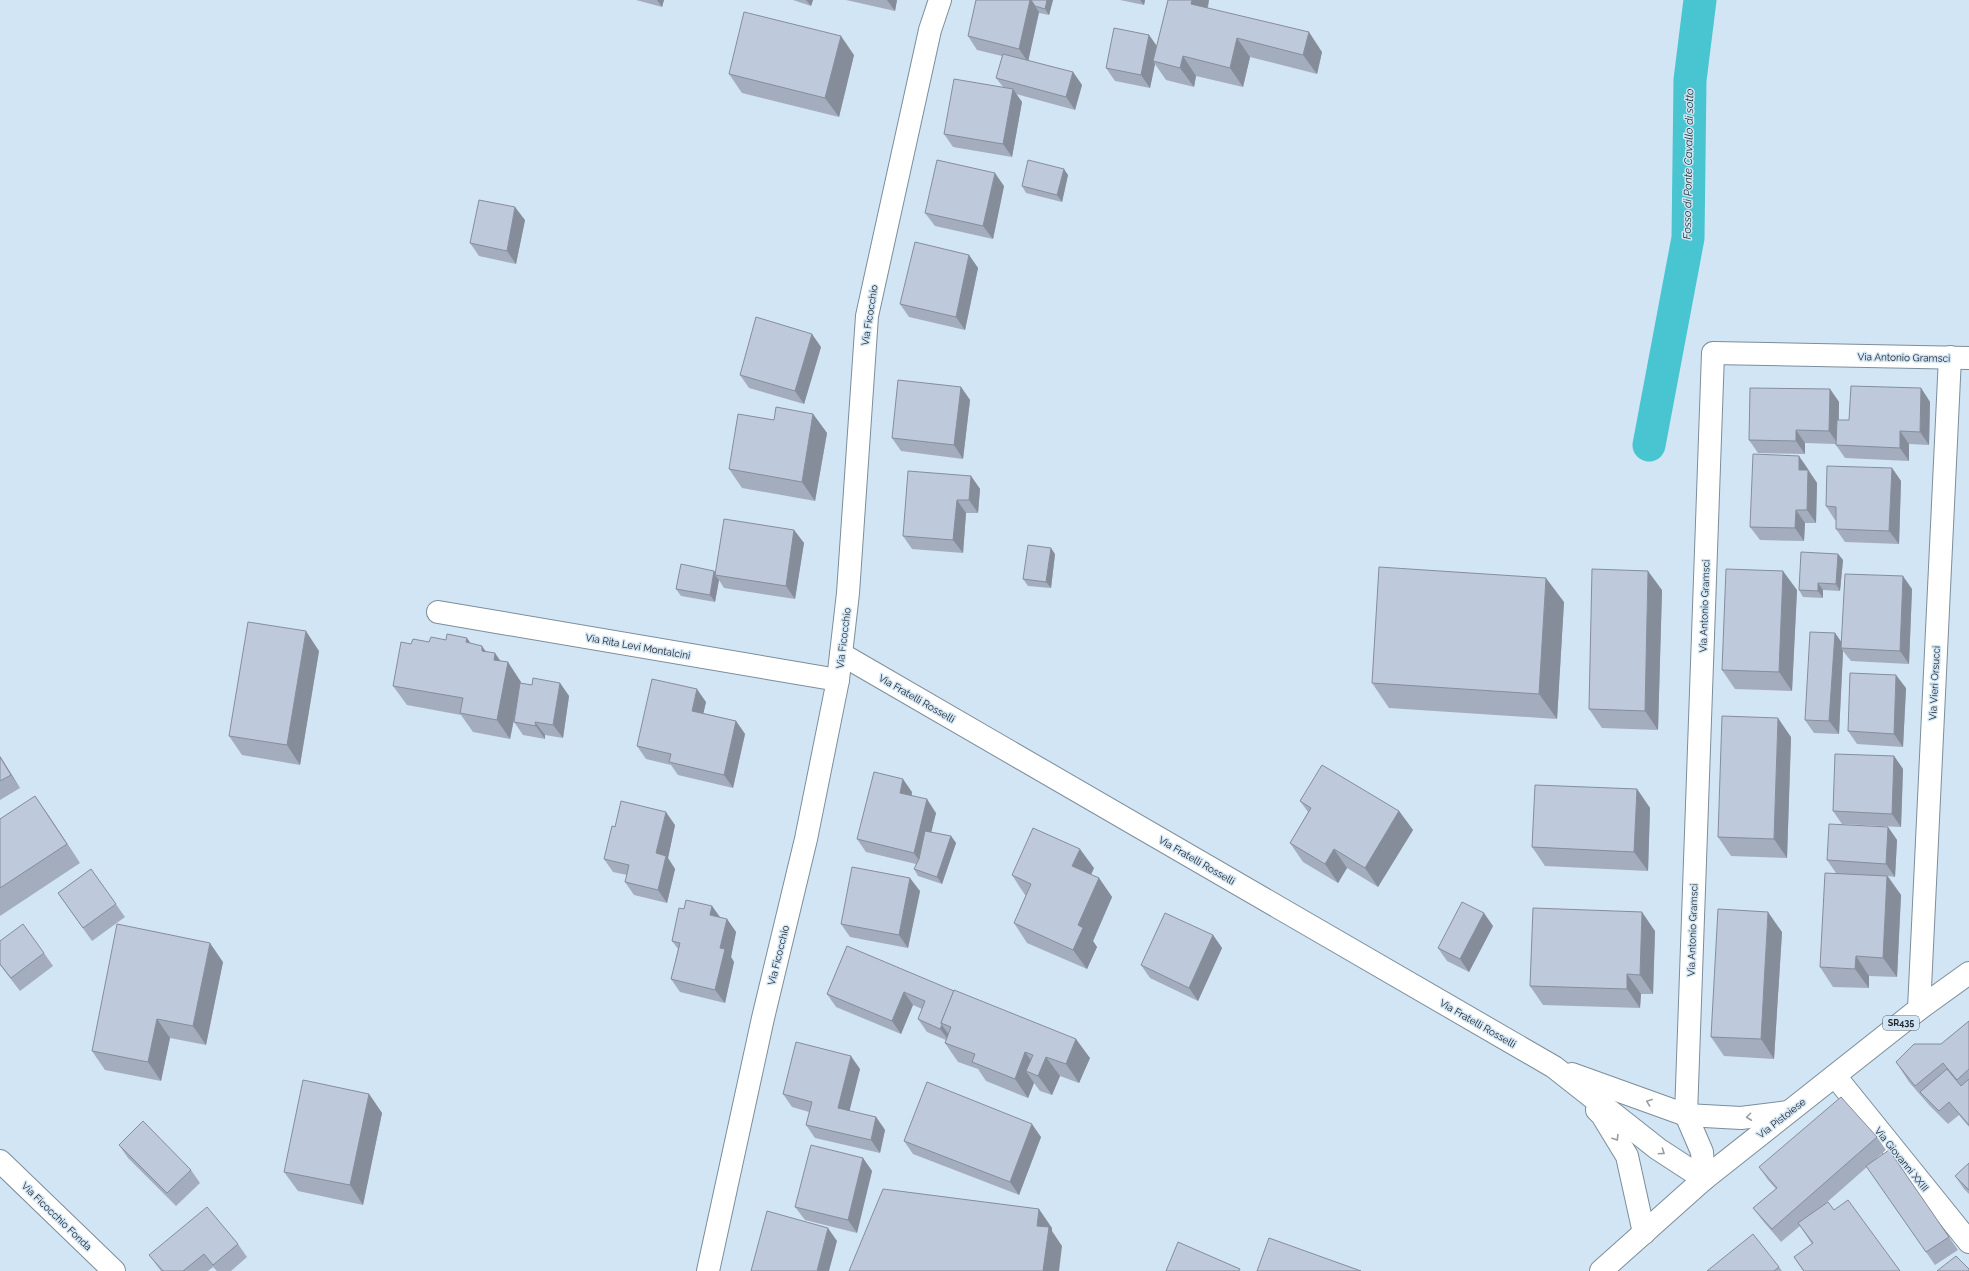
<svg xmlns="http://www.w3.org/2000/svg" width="1969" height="1271" font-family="Raleway,sans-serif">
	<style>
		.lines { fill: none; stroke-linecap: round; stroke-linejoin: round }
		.canal { stroke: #49c4d1; stroke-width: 33 }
		.minor-casing { stroke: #7c8d9b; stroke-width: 24 }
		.major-casing { stroke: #7c8d9b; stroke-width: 24 }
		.minor { stroke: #fff; stroke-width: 22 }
		.major { stroke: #fff; stroke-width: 22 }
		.wall { fill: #a4adbd }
		.shaded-wall { fill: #868d9a }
		.building { fill: #bfc9dc; stroke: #868d9a }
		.oneway { stroke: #9b9da0 }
		.labels { text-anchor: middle; stroke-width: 3; stroke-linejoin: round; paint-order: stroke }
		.shield { fill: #d2e5f4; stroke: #555f68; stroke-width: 1 }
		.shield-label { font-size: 9px; font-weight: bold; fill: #20262c }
		.street-label { font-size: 10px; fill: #20262c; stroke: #d2e5f4 }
		.water-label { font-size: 11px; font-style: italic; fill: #192e31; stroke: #d2e5f4 }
	</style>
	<rect width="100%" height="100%" fill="#d2e5f4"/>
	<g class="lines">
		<path class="canal" d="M1649 445 1688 238 1690 80 1700 0"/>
		<defs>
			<g id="minor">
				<path d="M438 612 838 680"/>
				<path d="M841 654 1554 1067 1658 1149 1704 1179"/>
				<path d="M1919 1009 1950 357"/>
				<path d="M1572 1074 1686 1115 1741 1118 1788 1112"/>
				<path d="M1835 1076 1969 1242"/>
				<path d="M1597 1110 1602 1115 1627 1156 1644 1233"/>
				<path d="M0 1161 114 1271"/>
				<path d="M1704 1179 1702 1152 1686 1115 1713 353 1969 358"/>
				<path d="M708 1271 763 1018 806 839 838 680 848 593 867 316 930 30 940 0"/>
			</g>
			<path id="major" d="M1601 1271 1704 1179 1919 1009 1969 973"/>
		</defs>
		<use href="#minor" class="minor-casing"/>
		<use href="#major" class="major-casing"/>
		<use href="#minor" class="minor"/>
		<use href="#major" class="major"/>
	</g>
	<g class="wall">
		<path d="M636 0H664L662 7Z"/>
		<path d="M793 0H813L811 6Z"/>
		<path d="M846 0H897L895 11Z"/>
		<path d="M976 0H1053L1049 15 1039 13 1028 61 1073 72 1082 85 1075 110 1016 94 1022 102 1012 157 953 147 944 134 1003 87 996 78 1002 56 977 50 968 36Z"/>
		<path d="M1120 0H1145L1144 5Z"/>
		<path d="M1168 0H1209L1208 8 1322 52 1317 74 1250 57 1243 87 1196 76 1194 87 1166 80 1155 64 1150 88 1115 81 1106 68 1149 35 1157 46Z"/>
		<path d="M854 55 839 117 742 93 729 74Z"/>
		<path d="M1068 175 1062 202 1026 193 1022 186Z"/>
		<path d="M1004 186 993 239 935 226 925 213Z"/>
		<path d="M525 220 516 264 479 256 470 243Z"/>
		<path d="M969 255 978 268 965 330 909 317 900 304Z"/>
		<path d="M821 347 804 404 749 388 740 375Z"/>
		<path d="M961 387 970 400 963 459 901 451 892 438Z"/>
		<path d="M1921 388 1930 402 1929 445 1909 444V461L1845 458 1836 445V444L1805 443V454L1758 453 1749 440 1830 389 1839 402V420H1849Z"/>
		<path d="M813 414 827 433 815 501 742 488 729 469 774 420Z"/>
		<path d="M1892 468 1901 481 1899 544 1845 542 1836 529V520H1835L1826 506Z"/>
		<path d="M1808 469 1817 483 1816 523H1805L1804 541 1760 540 1750 527Z"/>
		<path d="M971 476 980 489 978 513H966L963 553 912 549 903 536Z"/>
		<path d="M794 530 804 543 795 599 724 588 719 580 715 602 681 596 676 589 715 572Z"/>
		<path d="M1055 554 1051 588 1028 586 1023 579Z"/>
		<path d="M1838 554 1843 560 1840 591 1823 590V598L1803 597 1799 590Z"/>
		<path d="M1912 589 1909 664 1851 661 1843 651 1839 734 1814 733 1805 720 1835 633 1842 643Z"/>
		<path d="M1662 590 1658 730 1602 728 1589 709Z"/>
		<path d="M1797 590 1792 691 1735 689 1722 670Z"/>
		<path d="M1564 602 1557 719 1389 708 1372 683Z"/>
		<path d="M446 640 470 643 486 651 501 661 521 682V683L532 685 560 683 569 696 563 738 545 735V739L523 735 514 722 516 711 510 739 473 732 461 715 407 705 393 686 411 644Z"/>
		<path d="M319 651 300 765 242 755 229 736Z"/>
		<path d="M1906 688 1903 747 1857 744 1848 731Z"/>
		<path d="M706 702 703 713 736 721 745 734 733 788 678 775 671 765 646 759 637 746Z"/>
		<path d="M1791 737 1787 858 1731 856 1718 837Z"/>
		<path d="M0 756 20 788 0 800Z"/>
		<path d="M1894 756 1903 769 1901 827 1842 824 1833 811Z"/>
		<path d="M1637 789 1650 808 1648 871 1545 866 1532 847Z"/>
		<path d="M912 792V796L936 813 931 832 951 836 956 843 942 884 918 876 914 869 916 864 866 852 857 839Z"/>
		<path d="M35 796 80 863 0 916V819Z"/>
		<path d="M1300 801 1399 811 1413 830 1378 887 1347 868 1338 883 1303 862 1290 843 1308 812Z"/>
		<path d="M675 825 668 858 675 869 667 903 634 895 625 882 627 875 613 872 604 859 615 827Z"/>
		<path d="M1888 827 1897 840 1895 877 1888 876 1901 895 1897 977 1869 976V988L1833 987 1820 967 1836 873 1827 860Z"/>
		<path d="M1094 868 1091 875 1099 878 1112 897 1093 941 1097 947 1087 969 1027 943 1014 923 1026 895H1025L1012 875Z"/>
		<path d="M91 869 125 917 92 941 58 893Z"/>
		<path d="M920 891 908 948 850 937 841 924Z"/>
		<path d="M712 906 720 917 727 919 736 932 731 957 734 962 725 1003 680 992 671 979 678 949 672 941 684 909Z"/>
		<path d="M1493 926 1469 972 1447 961 1438 948Z"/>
		<path d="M1655 931 1653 994H1641L1640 1008 1543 1005 1530 986Z"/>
		<path d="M1782 932 1774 1059 1724 1056 1711 1037Z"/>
		<path d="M1213 935 1222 948 1198 1001 1150 978 1141 965Z"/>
		<path d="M0 941 44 953 53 966 20 991 0 965Z"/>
		<path d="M847 946 1090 1058 1079 1083 1060 1076 1052 1095 1040 1091 1034 1083 1028 1098 986 1081 978 1069 958 1062 945 1043 946 1040 927 1032 918 1019 922 1009 913 1005 901 1034 836 1007 827 994Z"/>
		<path d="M223 962 206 1045 170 1038 161 1081 105 1070 92 1051Z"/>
		<path d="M1969 1021V1127L1959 1115 1948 1124 1929 1105 1909 1082 1896 1062 1941 1044Z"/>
		<path d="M860 1069 849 1111 876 1117 885 1130 880 1153 815 1138 806 1125 809 1112 792 1107 783 1094Z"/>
		<path d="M369 1094 382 1113 363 1205 298 1191 284 1172Z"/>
		<path d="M1041 1137 1019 1195 913 1154 904 1141Z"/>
		<path d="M1877 1137 1886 1150 1872 1162 1889 1150 1958 1250 1935 1265 1867 1167 1825 1204 1834 1210 1900 1271H1803L1794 1257 1812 1244 1800 1226 1781 1242 1763 1221 1753 1208 1776 1189 1768 1180 1759 1167Z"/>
		<path d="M119 1145 191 1170 200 1183 176 1206 128 1158Z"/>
		<path d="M863 1158 872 1171 857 1233 805 1220 795 1207Z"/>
		<path d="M1969 1163V1194L1964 1189 1955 1176Z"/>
		<path d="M238 1244 247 1257 231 1271H217L213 1267 208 1271H161L149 1255Z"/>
		<path d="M1779 1267 1782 1271H1707Z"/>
	</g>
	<g class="shaded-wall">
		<path d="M657 0H664L662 7Z"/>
		<path d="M806 0H813L811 6Z"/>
		<path d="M887 0H897L895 11Z"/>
		<path d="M1030 0H1031L1039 12 1028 62 1019 49Z"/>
		<path d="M1047 0H1053L1049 15 1045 9Z"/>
		<path d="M1140 0H1145L1144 5Z"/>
		<path d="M1192 0H1209L1204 23 1191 4Z"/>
		<path d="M1309 32 1322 52 1317 74 1303 55Z"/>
		<path d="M1149 35 1158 48 1153 61 1155 64 1150 88 1141 75Z"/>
		<path d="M841 36 854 55 839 117 825 98Z"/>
		<path d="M1237 38 1250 57 1243 87 1230 68Z"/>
		<path d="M1183 56 1196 76 1194 87 1180 68Z"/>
		<path d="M1073 72 1082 85 1075 110 1066 97Z"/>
		<path d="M1013 89 1022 102 1012 157 1003 144Z"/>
		<path d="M1064 169 1068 175 1062 202 1057 195Z"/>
		<path d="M995 173 1004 186 993 239 983 226Z"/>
		<path d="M515 207 525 220 516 264 507 251Z"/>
		<path d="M969 255 978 268 965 330 956 317Z"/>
		<path d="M812 334 821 347 804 404 795 391Z"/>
		<path d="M961 387 970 400 963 459 954 445Z"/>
		<path d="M1921 388 1930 402 1929 445 1920 432Z"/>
		<path d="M1830 389 1839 402 1838 444 1829 431Z"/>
		<path d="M813 414 827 433 815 501 802 482Z"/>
		<path d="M1796 430 1805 443V454L1796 441Z"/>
		<path d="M1900 431 1909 444V461L1900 448Z"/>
		<path d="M1799 456 1808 469V483L1799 470Z"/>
		<path d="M1892 468 1901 481 1899 544 1889 531Z"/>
		<path d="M1808 470 1817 483 1816 523 1807 510Z"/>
		<path d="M971 476 980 489 978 513 969 500Z"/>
		<path d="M957 500 966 513 963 553 953 540Z"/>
		<path d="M1796 510 1805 523 1804 541 1795 528Z"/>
		<path d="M794 530 804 543 795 599 786 586Z"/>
		<path d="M1051 548 1055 554 1051 588 1046 582Z"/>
		<path d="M1838 554 1843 560 1840 591 1836 584Z"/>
		<path d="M714 571 718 575H715L719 580 715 602 710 595Z"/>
		<path d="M1648 571 1662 590 1658 730 1645 711Z"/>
		<path d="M1783 571 1797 590 1792 691 1779 672Z"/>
		<path d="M1903 576 1912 589 1909 664 1900 651Z"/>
		<path d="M1546 578 1564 602 1557 719 1539 694Z"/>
		<path d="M1818 583 1823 590V598L1818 591Z"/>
		<path d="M306 631 319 651 300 765 287 745Z"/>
		<path d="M1835 633 1844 646 1841 648 1843 651 1839 734 1829 721Z"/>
		<path d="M467 638 480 657 466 642Z"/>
		<path d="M482 646 495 665 482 651Z"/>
		<path d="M495 653 506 669 508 662 521 682 510 739 497 720 494 660Z"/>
		<path d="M1896 675 1906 688 1903 747 1894 734Z"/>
		<path d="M560 683 569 696 563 738 553 725Z"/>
		<path d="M697 689 706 702 701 724 692 711Z"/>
		<path d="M1778 718 1791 737 1787 858 1774 839Z"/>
		<path d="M736 721 745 734 733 788 724 775Z"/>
		<path d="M535 722 545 735V739L536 726Z"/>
		<path d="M0 756 20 788 11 775 0 757Z"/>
		<path d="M1894 756 1903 769 1901 827 1892 814Z"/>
		<path d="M903 779 912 792 909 806 900 793Z"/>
		<path d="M1637 789 1650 808 1648 871 1634 852Z"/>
		<path d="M35 796 49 816 80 863 67 844Z"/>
		<path d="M927 799 936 813 923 866 914 853Z"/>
		<path d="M1399 811 1413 830 1378 887 1365 868Z"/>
		<path d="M666 812 675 825 668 858 675 869 667 903 658 890 656 853Z"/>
		<path d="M1888 827 1897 840 1895 877 1886 864Z"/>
		<path d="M951 836 956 843 942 884 937 877Z"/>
		<path d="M1080 849 1094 868 1086 885 1072 866Z"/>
		<path d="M1334 849 1347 868 1338 883 1325 864Z"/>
		<path d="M1887 876 1901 895 1897 977 1883 958Z"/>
		<path d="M910 878 920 891 908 948 899 935Z"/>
		<path d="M1099 878 1112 897 1093 941 1097 947 1087 969 1073 950 1078 925Z"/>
		<path d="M712 906 721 919 710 915Z"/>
		<path d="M1642 912 1655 931 1653 994 1640 975Z"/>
		<path d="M1768 912 1782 932 1774 1059 1761 1039Z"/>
		<path d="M1484 913 1493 926 1469 972 1460 959Z"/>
		<path d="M727 919 736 932 731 957 734 962 725 1003 715 990 720 948Z"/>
		<path d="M1213 935 1222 948 1198 1001 1189 988Z"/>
		<path d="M210 943 223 962 206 1045 193 1026Z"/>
		<path d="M1856 956 1869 976V988L1855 969Z"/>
		<path d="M1627 974 1641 994 1640 1008 1627 989Z"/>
		<path d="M904 992 913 1005 901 1034 892 1021Z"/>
		<path d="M157 1019 170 1038 161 1081 148 1062Z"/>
		<path d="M942 1025 951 1038 950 1042 940 1029Z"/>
		<path d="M1076 1039 1090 1058 1079 1083 1066 1064Z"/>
		<path d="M1025 1052 1039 1071H1026L1034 1083 1028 1098 1015 1079Z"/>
		<path d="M851 1056 860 1069 847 1121 838 1108Z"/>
		<path d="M1046 1057 1060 1076 1052 1095 1038 1076Z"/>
		<path d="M369 1094 382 1113 363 1205 350 1185Z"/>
		<path d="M876 1117 885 1130 880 1153 871 1140Z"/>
		<path d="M1032 1124 1041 1137 1019 1195 1010 1182Z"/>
		<path d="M863 1158 872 1171 857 1233 848 1220Z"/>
		<path d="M1039 1209 1052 1228V1231L1062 1246 1059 1271H1043L1037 1226Z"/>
		<path d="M828 1228 837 1241 829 1271H817Z"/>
	</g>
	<g class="building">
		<path d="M976 0H1030L1019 49 968 36Z"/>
		<path d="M1031 0H1047L1045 9 1035 6Z"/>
		<path d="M1168 0H1192L1191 4 1309 32 1303 55 1237 38 1230 68 1183 56 1180 68 1153 61Z"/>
		<path d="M744 12 841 36 825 98 729 74Z"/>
		<path d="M1114 28 1149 35 1141 75 1106 68Z"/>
		<path d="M1003 54 1073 72 1066 97 996 78Z"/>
		<path d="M954 79 1013 89 1003 144 944 134Z"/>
		<path d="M937 160 995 173 983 226 925 213Z"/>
		<path d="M1028 160 1064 169 1057 195 1022 186Z"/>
		<path d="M479 200 515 207 507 251 470 243Z"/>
		<path d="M915 242 969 255 956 317 900 304Z"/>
		<path d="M756 317 812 334 795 391 740 375Z"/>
		<path d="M898 380 961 387 954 445 892 438Z"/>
		<path d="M1851 386 1921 388 1920 432 1900 431V448L1836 445 1837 420H1849Z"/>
		<path d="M1750 388 1830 389 1829 431 1796 430V441L1749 440Z"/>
		<path d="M776 407 813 414 802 482 729 469 738 414 774 420Z"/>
		<path d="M1753 454 1799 456V470H1808L1807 510H1796L1795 528 1750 527Z"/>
		<path d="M1827 466 1892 468 1889 531 1836 529V507L1826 506Z"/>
		<path d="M908 471 971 476 969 500H957L953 540 903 536Z"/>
		<path d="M724 519 794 530 786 586 715 575Z"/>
		<path d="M1028 545 1051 548 1046 582 1023 579Z"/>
		<path d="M1801 552 1838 554 1836 584 1818 583V591L1799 590Z"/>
		<path d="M681 564 714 571 710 595 676 589Z"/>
		<path d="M1379 567 1546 578 1539 694 1372 683Z"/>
		<path d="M1592 569 1648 571 1645 711 1589 709Z"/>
		<path d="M1726 569 1783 571 1779 672 1722 670Z"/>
		<path d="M1845 574 1903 576 1900 651 1841 648Z"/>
		<path d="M248 622 306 631 287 745 229 736Z"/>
		<path d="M1810 632 1835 633 1829 721 1805 720Z"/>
		<path d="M447 634 467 638 466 642 482 646V651L495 653 494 660 508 662 497 720 460 713 463 698 393 686 401 642 411 644 413 639 429 642 431 637 446 640Z"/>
		<path d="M1850 673 1896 675 1894 734 1848 731Z"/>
		<path d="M533 678 560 683 553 725 535 722 536 726 514 722 520 683 532 685Z"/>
		<path d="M652 679 697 689 692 711 736 721 724 775 669 762 671 754 637 746Z"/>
		<path d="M1722 716 1778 718 1774 839 1718 837Z"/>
		<path d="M1835 754 1894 756 1892 814 1833 811Z"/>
		<path d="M0 757 11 775 0 781Z"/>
		<path d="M1322 765 1399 811 1365 868 1334 849 1325 864 1290 843 1311 808 1300 801Z"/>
		<path d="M874 772 903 779 900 793 927 799 914 853 857 839Z"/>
		<path d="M1535 785 1637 789 1634 852 1532 847Z"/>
		<path d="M35 796 67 844 0 888V819Z"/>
		<path d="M621 801 666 812 656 853 666 856 658 890 625 882 629 865 604 859 612 826 615 827Z"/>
		<path d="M1829 824 1888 827 1886 864 1827 860Z"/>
		<path d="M1033 828 1080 849 1072 866 1099 878 1078 925 1083 928 1073 950 1014 923 1031 884 1012 875Z"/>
		<path d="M925 831 951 836 937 877 914 869 919 859Z"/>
		<path d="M852 867 910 878 899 935 841 924Z"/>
		<path d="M91 869 116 904 83 928 58 893Z"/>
		<path d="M1825 873 1887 876 1883 958 1856 956 1855 969 1820 967Z"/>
		<path d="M686 900 712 906 710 915 727 919 720 948 725 949 715 990 671 979 680 943 672 941 679 908 684 909Z"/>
		<path d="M1462 902 1484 913 1460 959 1438 948Z"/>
		<path d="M1533 908 1642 912 1640 975 1627 974V989L1530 986Z"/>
		<path d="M1718 909 1768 912 1761 1039 1711 1037Z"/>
		<path d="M1165 913 1213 935 1189 988 1141 965Z"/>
		<path d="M23 924 44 953 11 978 0 964V941Z"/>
		<path d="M117 924 210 943 193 1026 157 1019 148 1062 92 1051Z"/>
		<path d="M847 946 954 991 941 1023 942 1025 940 1029 918 1019 925 1001 904 992 892 1021 827 994Z"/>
		<path d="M954 990 1076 1039 1066 1064 1046 1057 1038 1076 1026 1071 1033 1055 1025 1052 1015 1079 972 1062 975 1054 945 1043 951 1027 941 1023Z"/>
		<path d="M1969 1021V1069L1957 1080 1943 1063 1915 1086 1896 1062 1914 1044H1941Z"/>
		<path d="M796 1042 851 1056 838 1108 876 1117 871 1140 806 1125 812 1102 783 1094Z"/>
		<path d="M1947 1069 1961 1086 1969 1079V1125L1949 1102 1939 1111 1920 1092Z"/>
		<path d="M303 1080 369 1094 350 1185 284 1172Z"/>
		<path d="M927 1082 1032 1124 1010 1182 904 1141Z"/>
		<path d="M1841 1097 1877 1137 1772 1229 1753 1208 1777 1188 1759 1167Z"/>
		<path d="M143 1121 191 1170 167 1193 119 1145Z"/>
		<path d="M811 1145 863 1158 848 1220 795 1207Z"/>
		<path d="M1889 1150 1949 1237 1926 1252 1866 1166Z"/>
		<path d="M1969 1163V1190L1955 1176Z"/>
		<path d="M883 1189 1039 1209 1037 1226 1049 1227 1043 1271H849Z"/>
		<path d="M1848 1200 1900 1271H1804L1794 1257 1813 1243 1798 1223 1828 1202 1834 1210Z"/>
		<path d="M207 1207 238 1244 213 1265 204 1254 183 1271H163L149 1255Z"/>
		<path d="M767 1211 828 1228 817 1271H751Z"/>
		<path d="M1753 1234 1779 1267 1774 1271H1707Z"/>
		<path d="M1269 1238 1361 1271H1257Z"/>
		<path d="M1178 1242 1240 1269 1239 1271H1166Z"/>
		<path d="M1956 1256 1969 1269V1271H1937Z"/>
	</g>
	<defs><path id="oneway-chevron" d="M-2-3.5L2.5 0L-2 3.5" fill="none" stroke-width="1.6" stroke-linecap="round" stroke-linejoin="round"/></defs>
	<g class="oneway">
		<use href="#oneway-chevron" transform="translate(1649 1102) rotate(-160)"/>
		<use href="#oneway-chevron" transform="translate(1749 1117) rotate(173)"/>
		<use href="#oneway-chevron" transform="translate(1616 1138) rotate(58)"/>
		<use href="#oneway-chevron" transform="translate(1662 1152) rotate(34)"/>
	</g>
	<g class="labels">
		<rect class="shield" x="1883" y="1016" width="36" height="14" rx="3"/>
		<g class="shield-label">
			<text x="1901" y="1026">SR435</text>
		</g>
		<g class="street-label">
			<text transform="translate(869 315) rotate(-81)" y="4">Via Ficocchio</text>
			<text transform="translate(1904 357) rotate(1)" y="4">Via Antonio Gramsci</text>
			<text transform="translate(1704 606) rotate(-88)" y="4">Via Antonio Gramsci</text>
			<text transform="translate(843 638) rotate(-83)" y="4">Via Ficocchio</text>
			<text transform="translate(638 646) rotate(10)" y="4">Via Rita Levi Montalcini</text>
			<text transform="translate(1934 683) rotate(-87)" y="4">Via Vieri Orsucci</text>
			<text transform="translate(917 698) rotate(30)" y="4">Via Fratelli Rosselli</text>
			<text transform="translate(1197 860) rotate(30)" y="4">Via Fratelli Rosselli</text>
			<text transform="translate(1692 930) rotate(-88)" y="4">Via Antonio Gramsci</text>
			<text transform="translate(778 955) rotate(-76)" y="4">Via Ficocchio</text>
			<text transform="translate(1478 1023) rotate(30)" y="4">Via Fratelli Rosselli</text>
			<text transform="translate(1781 1118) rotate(-38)" y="4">Via Pistoiese</text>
			<text transform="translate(1902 1159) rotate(51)" y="4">Via Giovanni XXIII</text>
			<text transform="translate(57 1216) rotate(44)" y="4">Via Ficocchio Fonda</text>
		</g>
		<g class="water-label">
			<text transform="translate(1688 164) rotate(-89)" y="4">Fosso di Ponte Cavallo di sotto</text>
		</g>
	</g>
</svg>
